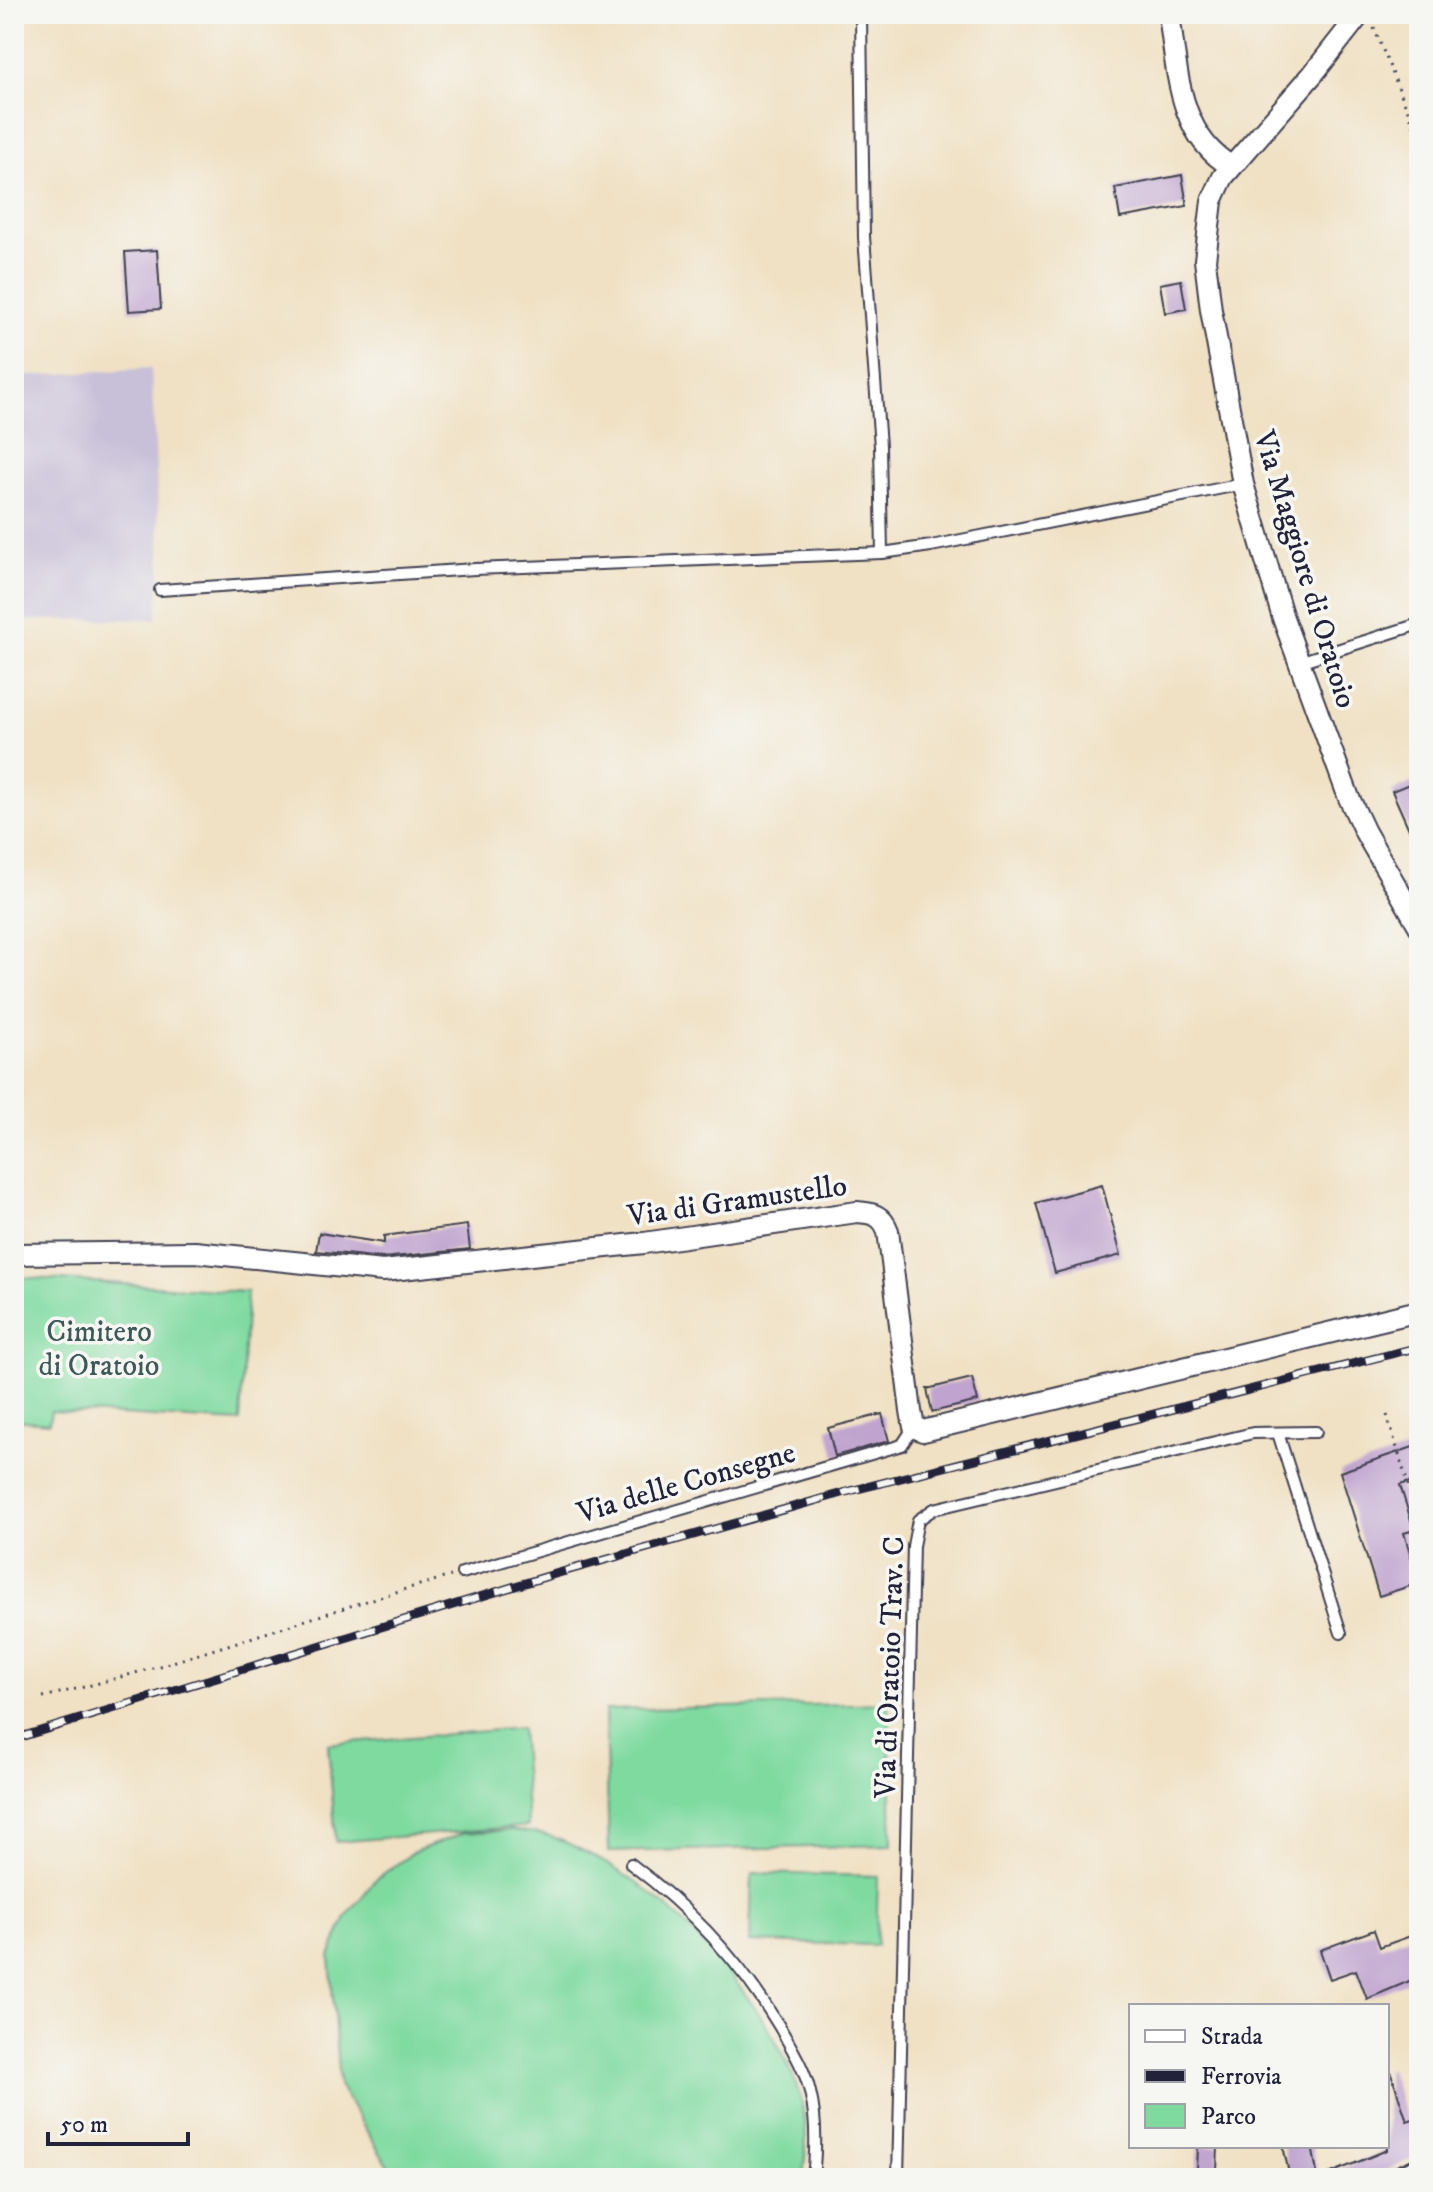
<svg xmlns="http://www.w3.org/2000/svg" width="1433" height="2192" font-family="'IM FELL DW Pica',serif">
	<style>
		.industrial { fill: #c8bfd8 }
		.green { fill: #7fdaa0; stroke: #507e6e; stroke-width: 2 }
		.building { fill: #c0a4cf }
		.lines { fill: none; stroke-linecap: round; stroke-linejoin: round }
		.service-casing { stroke: #413f50; stroke-width: 14 }
		.minor-casing { stroke: #413f50; stroke-width: 24 }
		.path { stroke: #413f50; stroke-width: 3; stroke-dasharray: 2 6; stroke-linecap: butt }
		.service { stroke: #fff; stroke-width: 10 }
		.minor { stroke: #fff; stroke-width: 20 }
		.rail-casing { stroke: #22223b; stroke-width: 9 }
		.rail { stroke: #f6f6f2; stroke-width: 6; stroke-dasharray: 18; stroke-linecap: butt }
		.labels { text-anchor: middle; stroke-width: 7; stroke-linejoin: round; paint-order: stroke }
		.street-label { font-size: 30px; fill: #22223b; stroke: #f6f6f2 }
		.park-label { font-size: 30px; fill: #3e5959; stroke: #f6f6f2 }
	</style>
	<rect width="100%" height="100%" fill="#f6f6f2"/>
	<filter id="ink" filterUnits="userSpaceOnUse"><feTurbulence type="fractalNoise" baseFrequency=".0125" numOctaves="2"/><feDisplacementMap in="SourceGraphic" scale="16" xChannelSelector="R" yChannelSelector="G"/><feConvolveMatrix kernelMatrix="1 2 1 2 8 2 1 2 1" color-interpolation-filters="sRGB"/></filter>
	<filter id="wash" filterUnits="userSpaceOnUse"><feTurbulence type="fractalNoise" baseFrequency=".006" numOctaves="4" result="noise"/><feDisplacementMap in="SourceGraphic" scale="32" xChannelSelector="R" yChannelSelector="G"/><feGaussianBlur stdDeviation="1.8" result="paint"/><feColorMatrix in="noise" values="0 0 0 0 0 0 0 0 0 0 0 0 0 0 0 0 0 1.4 0 .05"/><feComposite in="paint" operator="in"/></filter>
	<g filter="url(#wash)">
		<rect width="100%" height="100%" fill="#f0e1c4"/>
		<path class="industrial" d="M151 368 161 565 157 619 14 620V377Z"/>
		<g class="green">
			<path d="M14 1277 247 1292 240 1422 51 1411 49 1423 14 1420Z"/>
			<path d="M889 1703 892 1845 609 1852 605 1710Z"/>
			<path d="M521 1728 528 1826 336 1842 328 1744Z"/>
			<path d="M511 1830C524 1832 540 1832 553 1837 590 1852 631 1876 662 1903 713 1946 779 2029 799 2093 807 2118 808 2153 802 2178H398L389 2168 339 2085 330 1956 346 1917 376 1879 414 1852 463 1833Z"/>
			<path d="M752 1873 878 1876 876 1945 750 1942Z"/>
		</g>
		<g id="blocks">
			<g class="building">
				<path d="M1182 175 1187 206 1120 218 1115 188Z"/>
				<path d="M157 250 161 309 129 311 125 252Z"/>
				<path d="M1181 280 1186 309 1165 313 1160 284Z"/>
				<path d="M1419 780V852L1392 791Z"/>
				<path d="M1102 1185 1121 1255 1055 1273 1036 1203Z"/>
				<path d="M467 1225 470 1249 383 1258 316 1251 319 1233 384 1243V1236Z"/>
				<path d="M972 1378 978 1401 932 1412 927 1389Z"/>
				<path d="M882 1414 889 1441 835 1456 828 1428Z"/>
				<path d="M1419 1445V1479L1400 1485 1414 1530 1404 1533 1419 1583 1379 1596 1340 1472Z"/>
				<path d="M1374 1930 1380 1947 1419 1933V1977L1367 1999 1356 1970 1330 1979 1320 1950Z"/>
				<path d="M1390 2070 1407 2121 1419 2117V2156L1370 2178H1319L1387 2150V2071Z"/>
				<path d="M1198 2146H1218L1217 2171H1197Z"/>
				<path d="M1283 2146H1312L1318 2178H1290Z"/>
			</g>
		</g>
	</g>
	<g filter="url(#ink)">
		<use href="#blocks" fill-opacity="0" stroke="#413f50" stroke-width="2"/>
		<g class="lines">
			<defs>
				<g id="service">
					<path d="M861 14 864 237 880 446 882 553"/>
					<path d="M160 590 475 569 882 553 931 546 1243 484"/>
					<path d="M1299 662 1419 624"/>
					<path d="M1278 1433 1341 1633"/>
					<path d="M462 1573 902 1445 914 1427"/>
					<path d="M631 1864C691 1909 740 1961 779 2026 791 2047 805 2069 810 2092 817 2119 816 2150 813 2178"/>
					<path d="M898 2178 913 1546 918 1520 934 1509 1253 1433 1316 1432"/>
				</g>
				<g id="minor">
					<path d="M1169 14C1177 68 1178 136 1231 166"/>
					<path d="M1360 14 1313 74 1223 177 1212 201 1205 260 1211 310 1243 484 1283 618 1349 798 1365 832 1419 926"/>
					<path d="M14 1254 195 1252 383 1271 644 1243 857 1212C873 1213 882 1215 888 1231L911 1411 914 1427 923 1431 1419 1311"/>
					<path d="M1398 2178 1419 2169"/>
				</g>
			</defs>
			<use href="#service" class="service-casing"/>
			<use href="#minor" class="minor-casing"/>
			<g class="path">
				<path d="M1374 28 1419 138"/>
				<path d="M1387 1415 1419 1521"/>
				<path d="M43 1697C181 1665 314 1614 451 1576"/>
			</g>
			<use href="#service" class="service"/>
			<use href="#minor" class="minor"/>
			<defs>
				<path id="rail" d="M14 1739 548 1576 846 1492 1419 1347"/>
			</defs>
			<use href="#rail" class="rail-casing"/>
			<use href="#rail" class="rail"/>
		</g>
	</g>
	<g class="labels">
		<g class="street-label">
			<text transform="translate(1306 569) rotate(73)" y="10">Via Maggiore di Oratoio</text>
			<text transform="translate(737 1200) rotate(-8)" y="10">Via di Gramustello</text>
			<text transform="translate(686 1482) rotate(-16)" y="10">Via delle Consegne</text>
			<text transform="translate(889 1667) rotate(-88)" y="10">Via di Oratoio Trav. C</text>
		</g>
		<g class="park-label">
			<text x="99" y="1341">Cimitero<tspan x="99" dy="34">di Oratoio</tspan></text>
		</g>
	</g>
	<rect width="1433" height="2192" fill="none" stroke="#f6f6f2" stroke-width="48"/>
	<rect x="1129" y="2004" width="260" height="144" fill="#f6f6f2" stroke="#a1a1a9" stroke-width="2"/>
	<rect x="1145" y="2030" width="40" height="12" fill="#ffffff" stroke="#a1a1a9" stroke-width="2"/>
	<text x="1201" y="2044" font-size="24" fill="#22223b">Strada</text>
	<rect x="1145" y="2070" width="40" height="12" fill="#22223b" stroke="#a1a1a9" stroke-width="2"/>
	<text x="1201" y="2084" font-size="24" fill="#22223b">Ferrovia</text>
	<rect x="1145" y="2104" width="40" height="24" fill="#7fdaa0" stroke="#a1a1a9" stroke-width="2"/>
	<text x="1201" y="2124" font-size="24" fill="#22223b">Parco</text>
	<path d="M48 2132v12h140v-12" fill="none" stroke="#22223b" stroke-width="4"/>
	<text x="60" y="2132" font-size="24" fill="#22223b" stroke="#f6f6f2" stroke-width="6" paint-order="stroke">50 m</text>
</svg>
